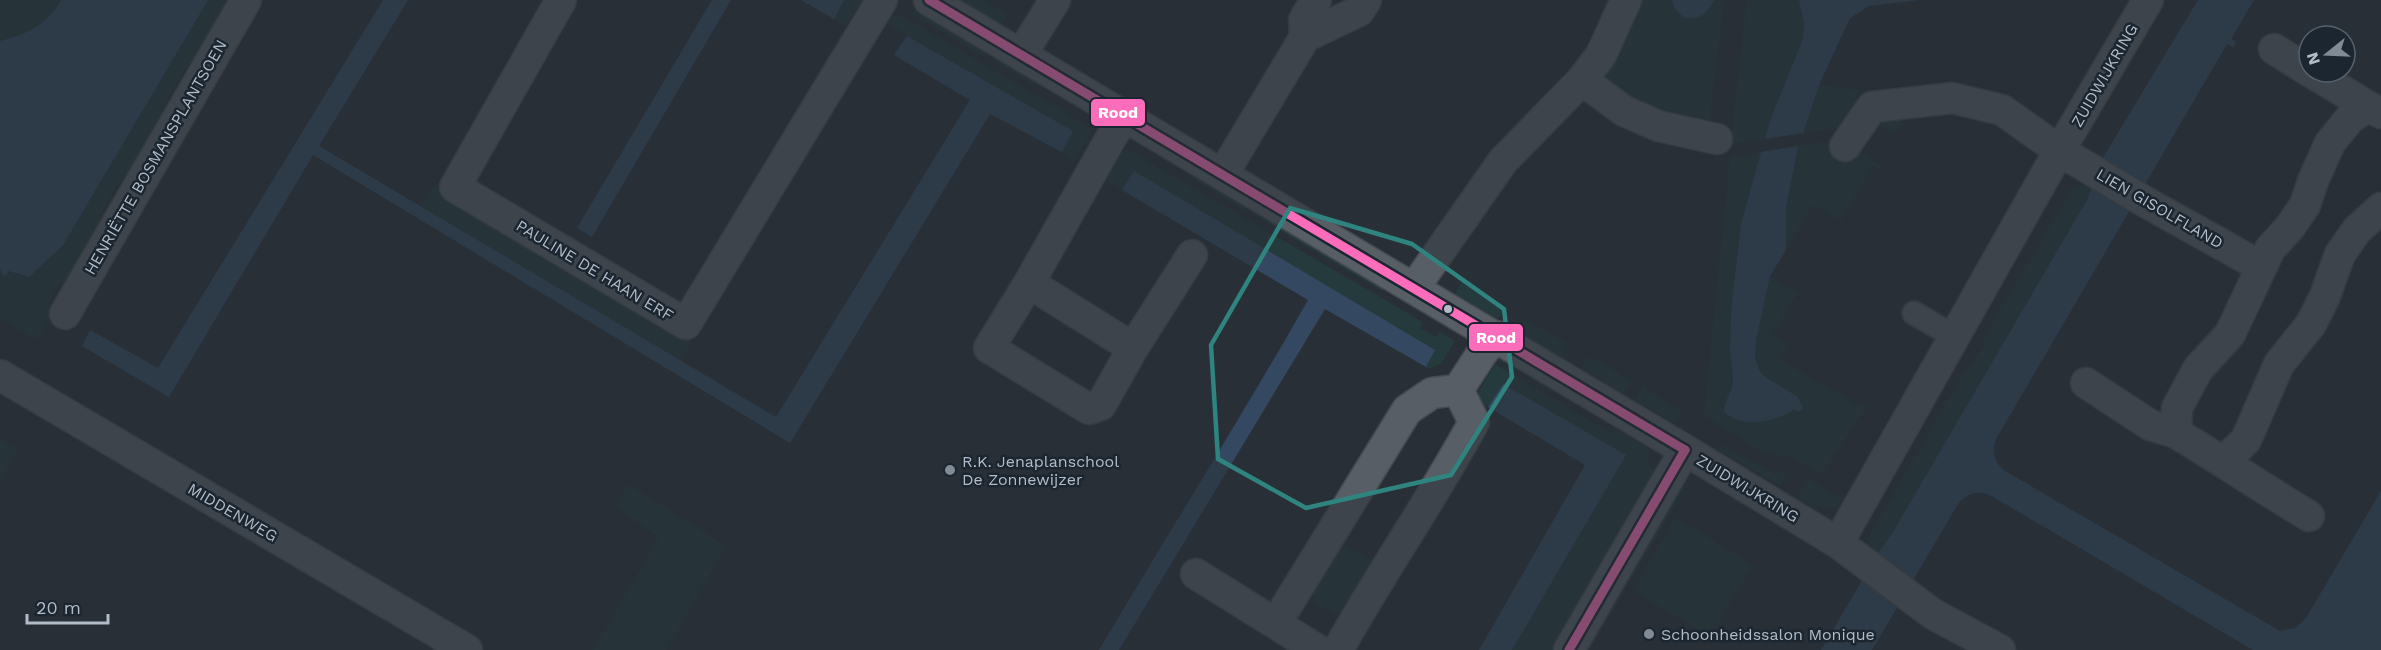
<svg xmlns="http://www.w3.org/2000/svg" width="2381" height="650" font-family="'Work Sans',sans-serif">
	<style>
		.green { fill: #253a3c }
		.water { fill: #344961 }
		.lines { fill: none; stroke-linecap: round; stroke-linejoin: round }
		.pedestrian-casing { stroke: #464b51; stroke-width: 26 }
		.minor-casing { stroke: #464b51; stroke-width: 33 }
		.pedestrian { stroke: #585e65; stroke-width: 22 }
		.minor { stroke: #585e65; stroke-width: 30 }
		.bus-1-casing { stroke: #1b2631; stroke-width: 14 }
		.bus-1 { stroke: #fb6dba; stroke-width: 9 }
		.marked { fill: none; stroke: #2f8480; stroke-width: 4.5; stroke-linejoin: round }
		.bus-dot { fill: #b1bcc8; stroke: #1b2631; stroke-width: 2 }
		.poi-dot { fill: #818b95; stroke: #1b2631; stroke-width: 2 }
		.labels { text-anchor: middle; stroke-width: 5; stroke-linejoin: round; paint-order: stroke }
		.street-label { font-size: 16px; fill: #b1bcc8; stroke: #1b2631 }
		.poi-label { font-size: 16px; fill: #b1bcc8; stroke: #1b2631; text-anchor: start }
		.line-badge { stroke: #1b2631; stroke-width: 2 }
		.badge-label { font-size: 16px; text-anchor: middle; font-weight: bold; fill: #fff }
	</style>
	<rect width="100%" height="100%" fill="#282f36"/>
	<g class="green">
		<path d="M0 0H61C46 25 28 34 0 41Z"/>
		<path d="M208 0H226L224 4 231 8 194 71 186 67 160 112 167 116 130 179 123 175 98 217 105 222 68 286 60 282 48 303 55 308 37 340 0 318V269L2 274 7 271 28 278 63 245Z"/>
		<path d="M844 0H862L846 26 834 19Z"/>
		<path d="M956 0H984L1007 14 999 27Z"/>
		<path d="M1637 0H1672L1675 9 1684 18C1701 19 1706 15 1714 0H1724L1709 126 1660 115 1598 79Z"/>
		<path d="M1747 0H1799L1804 24 1803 39 1771 118 1765 139 1730 144Z"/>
		<path d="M916 7 989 50 985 57 912 14Z"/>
		<path d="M900 15 1088 126 1091 133 1073 162 1062 152 1073 131 886 23 889 17Z"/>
		<path d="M996 54 1038 78 1034 85 992 61Z"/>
		<path d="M1819 85 1860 90 1845 127 1803 133Z"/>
		<path d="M1904 117 1895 135 1877 125 1861 153 1885 168 1883 171 1873 166 1841 221 1812 205 1786 249V207L1798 146 1838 140 1880 122Z"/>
		<path d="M1128 150 1423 322 1420 328 1436 337 1440 332 1455 341 1441 364 1428 369 1426 367 1434 351 1134 171 1122 190 1106 180 1123 151Z"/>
		<path d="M1761 152 1741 224 1731 312 1730 351 1733 376 1732 388 1726 401 1784 415 1799 404 1800 398C1788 390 1770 383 1761 372 1746 353 1765 299 1770 276L1798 293 1772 335 1788 344 1779 359 1859 406 1862 403 1867 406 1824 471 1818 473 1788 456 1781 458 1770 453 1765 454 1704 415 1730 157Z"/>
		<path d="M1193 169 1250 203 1245 211 1189 176Z"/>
		<path d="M2084 185 2092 189 2087 200 1893 532 1877 555 1870 549 1868 538 1960 379 1985 345 1982 341 2073 188Z"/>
		<path d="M433 187 692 342 681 361 421 206Z"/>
		<path d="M1256 206 1387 283 1382 291 1252 214Z"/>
		<path d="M1462 282 1505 307 1498 319 1455 294Z"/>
		<path d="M1525 319 1568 344 1560 357 1518 332Z"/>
		<path d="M1492 352 1613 417 1608 424 1491 355Z"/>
		<path d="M1589 356 1632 381 1624 394 1582 368Z"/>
		<path d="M1495 364 1612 434 1616 429 1645 446 1651 455 1647 466 1658 472 1553 650H1512L1626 455 1503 384 1488 407 1479 401V391Z"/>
		<path d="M1643 387 1682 412 1680 420 1673 422 1635 400Z"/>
		<path d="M0 439 18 450 0 480Z"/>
		<path d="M1721 444 1776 475 1779 471 1786 475 1780 486 1718 449Z"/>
		<path d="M1808 479 1843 499C1830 516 1813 505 1798 496Z"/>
		<path d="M628 484 726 546 666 650H593L659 537 615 507Z"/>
		<path d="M1680 484 1686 487 1590 650H1583Z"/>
		<path d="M1675 517 1756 567 1748 573 1710 636 1633 591Z"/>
		<path d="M1340 542 1374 562 1344 612 1333 613 1330 610 1317 606 1312 592Z"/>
	</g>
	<g class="water">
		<path d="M61 0H208L63 245 29 277 8 271 7 275H3L0 269V41C28 34 46 25 61 0Z"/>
		<path d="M383 0H408L319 146 776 417 970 100 894 55 907 36 1073 131 1062 152 990 114 790 443 313 155 169 397 82 346 90 330 158 368Z"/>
		<path d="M712 0H731L592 237 577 228Z"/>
		<path d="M801 0H844L834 19Z"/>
		<path d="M1672 0H1714C1706 15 1701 19 1684 18L1675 9Z"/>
		<path d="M1799 0H1919L1869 6 1850 18 1819 85 1803 133 1765 139 1771 118 1803 39 1804 24Z"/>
		<path d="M2198 0H2254L2231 39 2236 42 2233 47 2227 44 1996 439C1991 452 1994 462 2005 471L2280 631 2295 628 2306 618 2381 491V650H2253L1990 495C1977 490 1966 494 1958 504L1872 650H1821L1877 555 1893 532 2087 200 2101 161Z"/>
		<path d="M1798 146 1786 207V250L1770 276 1756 340 1755 356 1759 370 1764 376 1798 397 1803 408 1798 412 1795 409C1775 422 1743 429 1724 412L1726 401 1732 388 1733 376 1730 351 1731 312 1741 224 1761 152Z"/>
		<path d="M1134 171 1435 350 1426 367 1325 309 1119 650H1099C1168 533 1241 418 1308 300L1122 190Z"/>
		<path d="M1503 384 1626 455 1512 650H1479L1585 465 1488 407Z"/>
	</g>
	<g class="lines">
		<defs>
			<path id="pedestrian" d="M1914 313 1955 337"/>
			<g id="minor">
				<path d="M561 0 455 187 686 324 882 0"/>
				<path d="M929 0 1685 450 1838 543 1933 614 2000 650"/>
				<path d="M1305 37 1304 20 1316 0"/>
				<path d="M2274 49 2309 71"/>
				<path d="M1021 55 1055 0"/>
				<path d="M2311 72 2369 107"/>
				<path d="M1582 80 1624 111 1658 126 1717 139"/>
				<path d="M1125 116 1112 136 1029 283 989 348 1089 409 1101 405 1133 348 1192 255"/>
				<path d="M1845 146 1872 107 1952 98 2002 110 2060 151 2142 200 2260 266"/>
				<path d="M1223 174 1305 37 1359 11 1366 0"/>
				<path d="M1029 283 1133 348"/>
				<path d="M1414 288 1503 161 1582 80 1601 55 1626 0"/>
				<path d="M65 314 246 0"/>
				<path d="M0 375 467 650"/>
				<path d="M2086 383 2150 425 2176 433"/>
				<path d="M1458 390 1482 353 1496 336"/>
				<path d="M2224 461 2246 440 2279 364 2311 324 2325 296 2340 254 2357 230 2381 208"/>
				<path d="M2309 516C2264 489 2221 460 2176 433L2177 408 2198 369 2230 334 2270 249 2290 227 2305 205 2313 181 2330 143 2351 117 2369 107 2381 113"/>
				<path d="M1838 543 2050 167 2148 0"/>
				<path d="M1196 574 1318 650"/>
				<path d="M1276 623 1407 410 1432 393 1458 390"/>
				<path d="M1338 650C1381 572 1432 500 1474 422L1458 390"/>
				<path d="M1569 650 1685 450"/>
			</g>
		</defs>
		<use href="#pedestrian" class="pedestrian-casing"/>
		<use href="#minor" class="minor-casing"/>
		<use href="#pedestrian" class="pedestrian"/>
		<use href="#minor" class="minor"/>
		<defs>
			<g id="bus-1">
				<path d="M929 0 1685 450"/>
				<path d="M1569 650 1685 450"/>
			</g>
		</defs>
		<use href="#bus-1" class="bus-1-casing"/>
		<use href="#bus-1" class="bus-1"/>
	</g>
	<path d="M0 0H2381V650H0ZM1290 208 1412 244 1504 309 1512 377 1451 475 1306 508 1218 459 1211 345Z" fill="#282f36" fill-opacity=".55" fill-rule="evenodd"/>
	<path class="marked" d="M1290 208 1412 244 1504 309 1512 377 1451 475 1306 508 1218 459 1211 345Z"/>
	<circle class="bus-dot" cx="1448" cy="309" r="5"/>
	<g class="poi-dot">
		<circle cx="950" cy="470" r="6"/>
		<circle cx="1649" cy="634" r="6"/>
	</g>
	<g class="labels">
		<g class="street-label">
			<text transform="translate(2104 75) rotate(-60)" y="6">ZUIDWIJKRING</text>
			<text transform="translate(155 157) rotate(-60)" y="6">HENRIËTTE BOSMANSPLANTSOEN</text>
			<text transform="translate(2160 208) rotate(30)" y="6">LIEN GISOLFLAND</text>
			<text transform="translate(595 270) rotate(31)" y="6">PAULINE DE HAAN ERF</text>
			<text transform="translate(1748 488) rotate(31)" y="6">ZUIDWIJKRING</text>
			<text transform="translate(233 512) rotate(30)" y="6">MIDDENWEG</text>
		</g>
		<g class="poi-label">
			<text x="962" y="467">R.K. Jenaplanschool<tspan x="962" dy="18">De Zonnewijzer</tspan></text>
			<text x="1661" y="640">Schoonheidssalon Monique</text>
		</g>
	</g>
	<g class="line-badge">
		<rect x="1090" y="98" width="56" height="29" rx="6" fill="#fb6dba"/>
		<rect x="1468" y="323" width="56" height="29" rx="6" fill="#fb6dba"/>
	</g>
	<g class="badge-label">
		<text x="1118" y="118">Rood</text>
		<text x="1496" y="343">Rood</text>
	</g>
	<g transform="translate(2327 54) rotate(252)"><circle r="28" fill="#1b2631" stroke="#57626d" stroke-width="1.5"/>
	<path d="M0-4.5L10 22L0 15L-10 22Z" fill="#818b95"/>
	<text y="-9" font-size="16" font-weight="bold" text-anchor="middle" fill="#b1bcc8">N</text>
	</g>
	<path d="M27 614v9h81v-9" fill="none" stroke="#b1bcc8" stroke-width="3"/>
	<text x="36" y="614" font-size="18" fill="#b1bcc8" stroke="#1b2631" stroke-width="4.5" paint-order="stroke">20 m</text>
</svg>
